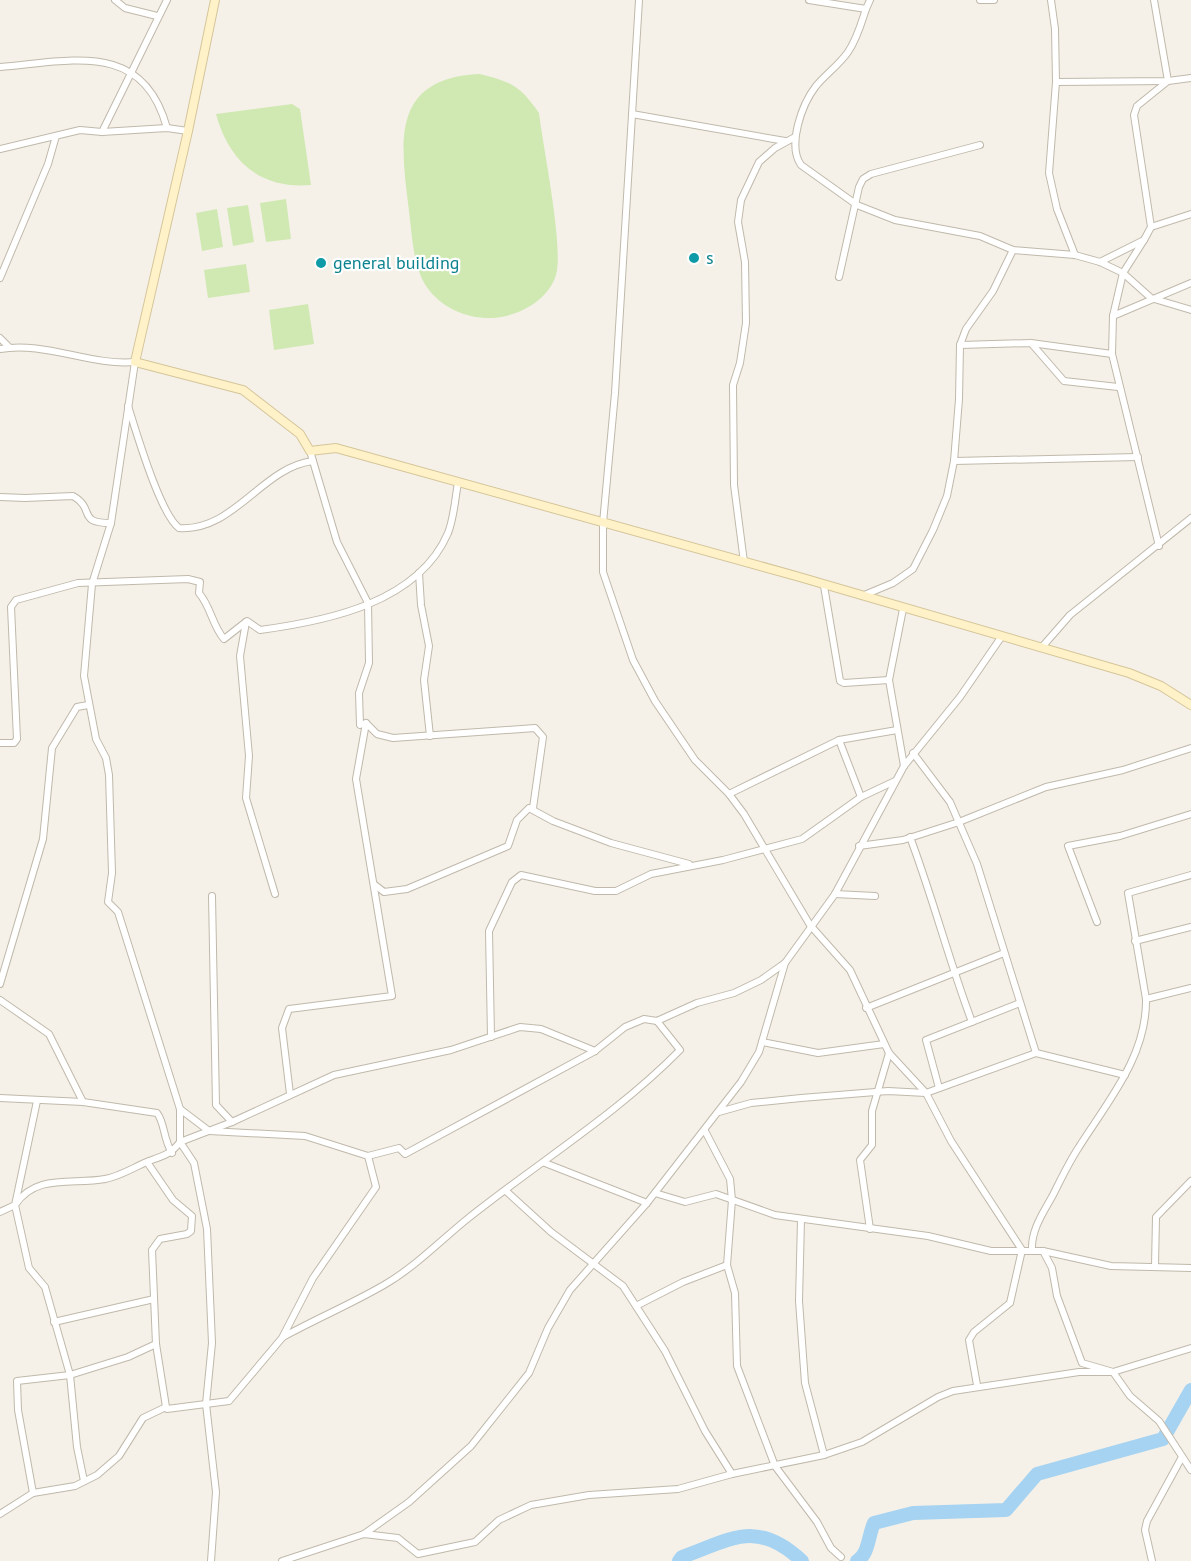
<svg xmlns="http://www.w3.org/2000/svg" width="1191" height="1561" font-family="'PT Sans',sans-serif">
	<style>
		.green { fill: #d0e9b2 }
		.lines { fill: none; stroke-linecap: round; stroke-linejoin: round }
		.river { stroke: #a5d3f1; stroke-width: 14 }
		.street-casing { stroke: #c0b9ab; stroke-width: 8 }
		.secondary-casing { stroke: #d5c599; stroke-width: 10 }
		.street { stroke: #fff; stroke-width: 6 }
		.secondary { stroke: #fff2c9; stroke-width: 8 }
		.culture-dot { fill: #0f9aa8; stroke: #fff; stroke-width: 2 }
		.labels { text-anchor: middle; stroke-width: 4.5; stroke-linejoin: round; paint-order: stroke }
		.culture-label { font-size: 18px; fill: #0d838f; stroke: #fff; text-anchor: start }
	</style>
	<rect width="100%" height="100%" fill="#f5f1e9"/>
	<g class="green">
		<path d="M480 74C512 82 520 86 539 113 543 147 564 248 556 275 548 301 517 317 492 318 467 319 441 308 426 286 413 266 412 235 409 211 401 144 389 78 480 74Z"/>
		<path d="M292 104 300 109 311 185C260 189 229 162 216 114Z"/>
		<path d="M286 199 291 239 266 242 260 203Z"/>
		<path d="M248 205 254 242 233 246 227 208Z"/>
		<path d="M217 209 223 247 202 251 196 213Z"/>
		<path d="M246 264 250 292 208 298 204 270Z"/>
		<path d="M308 304 314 344 274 350 269 310Z"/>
	</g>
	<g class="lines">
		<g class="river">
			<path d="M679 1561 682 1557C732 1539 757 1519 802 1561"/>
			<path d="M857 1561C869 1554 868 1536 874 1523L913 1513 1006 1510 1037 1474 1163 1439 1191 1390"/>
		</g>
		<defs>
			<g id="street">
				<path d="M115 0 125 8 157 16"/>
				<path d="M639 0 615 393 603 523V572L633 660 655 701 695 760 729 794 744 814 810 925 850 970 889 1053 926 1093 951 1141 1022 1250 1010 1303 974 1332 969 1340 977 1385"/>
				<path d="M809 0 866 9 870 0"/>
				<path d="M980 0H994"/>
				<path d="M1051 0 1055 29 1056 82 1049 173 1057 209 1075 255"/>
				<path d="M866 9C861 24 857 39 848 52 839 65 826 74 816 86 802 104 787 145 801 165L857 205 895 220 980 236 1013 250 1075 255 1100 262 1123 273 1151 298 1191 310"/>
				<path d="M0 67C72 61 143 40 167 128"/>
				<path d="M1056 82 1168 81 1191 78"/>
				<path d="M632 114 785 141"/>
				<path d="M102 132 167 0"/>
				<path d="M0 149 80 130 102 132 167 128 188 131"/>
				<path d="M1151 227 1191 214"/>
				<path d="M1144 240 1123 273 1113 316 1112 354 1159 546"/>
				<path d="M1100 262 1144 240 1151 227 1134 115 1137 106 1168 81 1154 0"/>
				<path d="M839 277 859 187 863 179 871 174 980 145"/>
				<path d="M0 278 48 164 56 136"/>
				<path d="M1113 316 1191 283"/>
				<path d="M0 338 9 347"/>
				<path d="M1031 343 1064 381 1118 387"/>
				<path d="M960 345 1031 343 1112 354"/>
				<path d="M0 349C45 341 90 366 135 362L111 523 92 584 84 676 96 739 106 758 109 775 112 873 108 902 118 912 180 1109V1142L194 1163 207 1229 212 1343 206 1404 216 1492 211 1561"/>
				<path d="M128 406C136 431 160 514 179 528 234 532 262 467 313 461"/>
				<path d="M954 461 1138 457"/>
				<path d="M0 497 25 498 73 496C96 509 76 523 111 523"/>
				<path d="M744 562 734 485 733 385 740 363 746 323 745 262 738 222 741 200 759 162 775 148 795 137"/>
				<path d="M419 573 421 605 429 646 424 680 430 736"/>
				<path d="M824 586 840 681 844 683 889 680"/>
				<path d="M862 596 893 583 913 569 933 530 947 496 954 461 959 399 960 345 966 329 993 291 1013 250"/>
				<path d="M903 609 889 680 904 766"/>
				<path d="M246 622 240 656 249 756 246 798 275 894"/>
				<path d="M1042 647 1070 615 1191 518"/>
				<path d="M366 723 377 734 393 738 535 728 543 737 533 808"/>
				<path d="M839 740 861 797"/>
				<path d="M0 743H14L17 739 11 607 16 600 78 583 188 579 200 582 199 593C211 607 212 625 224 639L247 621 260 630C327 621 418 603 448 533 454 518 455 499 458 483"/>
				<path d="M913 753 950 802 977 864 1036 1053"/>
				<path d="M729 794 839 740 897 730"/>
				<path d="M910 837C933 898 949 961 972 1022"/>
				<path d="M859 846 903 840 959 822 1046 787 1123 770 1191 748"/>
				<path d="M375 885 384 892 407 889 508 846 517 820 529 808 553 821 611 843 689 864"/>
				<path d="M835 894 875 896"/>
				<path d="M212 896 216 1105 232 1122"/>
				<path d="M1097 922 1068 846 1120 836 1191 814"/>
				<path d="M1135 941 1191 927"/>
				<path d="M0 984 43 839 52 748 77 707 88 705"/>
				<path d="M1146 999 1128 893 1191 875"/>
				<path d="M0 1000 49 1034 83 1102"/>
				<path d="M866 1008 1004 953"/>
				<path d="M491 1037 489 931 512 882 521 875 595 891H616L651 874 723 860 802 839 861 797 895 781"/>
				<path d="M762 1042 818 1053 884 1044"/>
				<path d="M939 1088 926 1040 1020 1003"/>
				<path d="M290 1094 282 1028 289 1009 392 996 356 779 366 723 360 725 359 693 369 663 368 603 337 542 310 451"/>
				<path d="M0 1098 83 1102 157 1113C165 1123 163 1139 172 1153"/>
				<path d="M180 1109 209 1131 305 1136 368 1156 399 1148 405 1154 595 1051 625 1027 644 1019 657 1021 697 1003 734 993 761 980 785 963"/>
				<path d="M719 1112 751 1103 801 1098 888 1091 926 1093 1036 1053 1125 1075"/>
				<path d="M705 1131 730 1179 732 1200 727 1265 735 1293 737 1366 775 1466 817 1522 831 1548 841 1557"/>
				<path d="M147 1162 173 1200 192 1216 191 1231 187 1234 160 1239 152 1250 156 1344 166 1407"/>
				<path d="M545 1163 647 1203"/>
				<path d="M506 1191 551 1232 623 1286 665 1351 705 1431 732 1474"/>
				<path d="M655 1193 685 1202 716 1194 775 1215 928 1236 991 1251H1043L1111 1266 1191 1268"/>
				<path d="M0 1212 15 1205 37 1101"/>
				<path d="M801 1220 799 1301 805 1383 824 1455"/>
				<path d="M870 1229 860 1160 872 1145V1111L889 1053"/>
				<path d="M1032 1250C1031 1230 1043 1213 1053 1195 1061 1179 1069 1162 1079 1147 1108 1101 1147 1056 1146 999L1191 988"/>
				<path d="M1043 1251 1052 1268 1057 1296 1082 1363 1113 1372 1130 1396 1159 1421 1191 1470"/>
				<path d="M1155 1266 1156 1217 1191 1181"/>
				<path d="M636 1306 683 1282 727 1265"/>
				<path d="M54 1322 154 1299"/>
				<path d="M283 1337C316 1319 351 1304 384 1285 415 1267 439 1242 466 1220 537 1163 616 1115 680 1050L657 1021"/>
				<path d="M84 1481 77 1447 70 1375 45 1287 29 1268 15 1205C36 1173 73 1185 105 1179 121 1176 134 1167 149 1161 163 1156 171 1154 180 1142L232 1122 334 1075 451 1050 520 1027 541 1029 595 1051"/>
				<path d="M33 1493 18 1410 17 1381 70 1375 128 1357 156 1344"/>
				<path d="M0 1514 33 1493 75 1486 97 1475 119 1456 143 1418 166 1407 167 1409 229 1401 282 1338 313 1278 376 1187 368 1156"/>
				<path d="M364 1534 409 1502 471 1446 529 1373 548 1328 570 1290 647 1203 741 1082 759 1052 785 963 835 894 904 766 960 697 1002 636"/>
				<path d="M282 1561 364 1534 398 1538 418 1554 475 1542 499 1520 531 1505 589 1495 678 1489 732 1474 824 1455 862 1442 938 1397 953 1391 1079 1372H1113L1191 1348"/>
				<path d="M1152 1561 1145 1530 1147 1521 1182 1457"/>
			</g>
			<path id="secondary" d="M215 0 188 131 135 362 243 390 300 434 310 451 336 448 796 576 1129 673 1161 686 1191 705"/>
		</defs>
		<use href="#street" class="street-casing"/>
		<use href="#secondary" class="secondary-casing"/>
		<use href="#street" class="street"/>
		<use href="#secondary" class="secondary"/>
	</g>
	<g class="culture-dot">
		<circle cx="694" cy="258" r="6"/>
		<circle cx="321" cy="263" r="6"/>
	</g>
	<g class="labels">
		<g class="culture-label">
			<text x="706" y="264">s</text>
			<text x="333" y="269">general building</text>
		</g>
	</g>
</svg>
